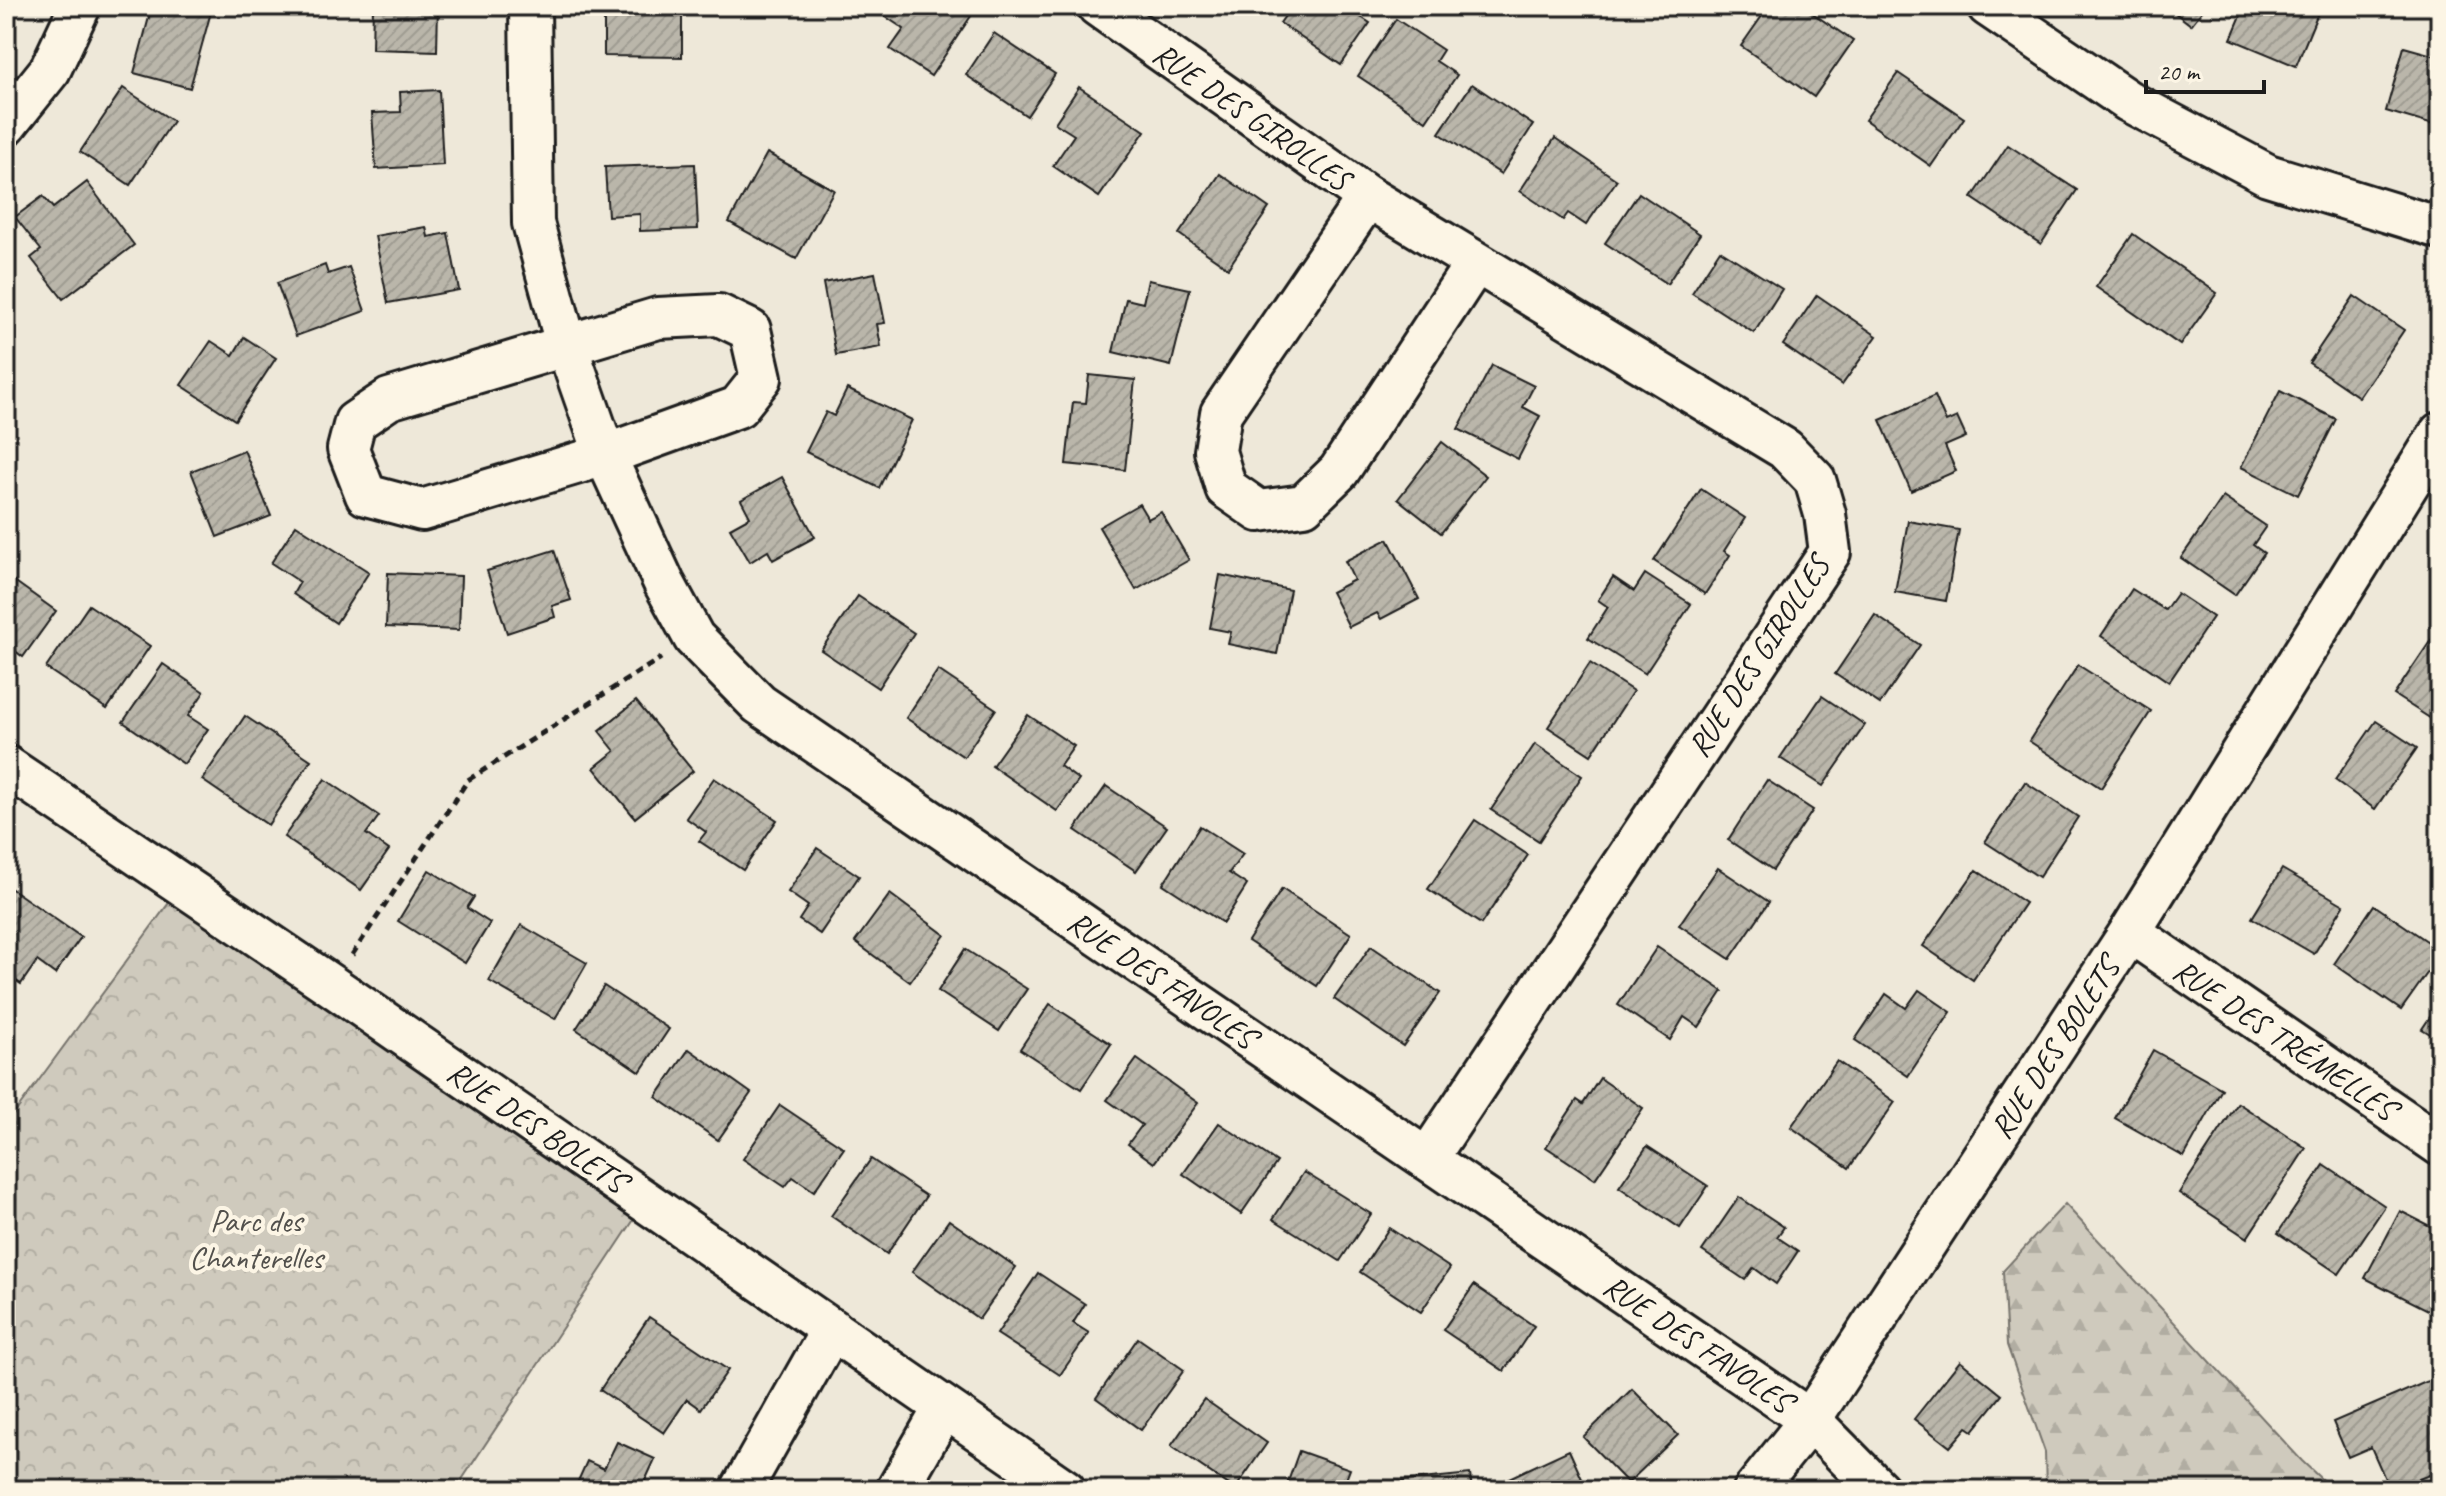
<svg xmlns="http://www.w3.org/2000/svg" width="2446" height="1496" font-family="Caveat,sans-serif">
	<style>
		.forest { fill: url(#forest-firs); stroke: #76736c; stroke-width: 2 }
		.park { fill: url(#park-crowns); stroke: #76736c; stroke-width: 2 }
		.building { fill: url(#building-hatch); stroke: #1c1c1c; stroke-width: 2 }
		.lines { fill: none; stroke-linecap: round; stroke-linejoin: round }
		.minor-casing { stroke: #1c1c1c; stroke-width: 46 }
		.path { stroke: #1c1c1c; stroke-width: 5; stroke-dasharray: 8 6; stroke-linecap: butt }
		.minor { stroke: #fcf5e5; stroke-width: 40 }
		.labels { text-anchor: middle; stroke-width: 8; stroke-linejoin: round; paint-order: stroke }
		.street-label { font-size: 32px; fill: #1c1c1c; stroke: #fcf5e5 }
		.park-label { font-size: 32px; fill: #52504c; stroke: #fcf5e5 }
	</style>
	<defs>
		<pattern id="forest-firs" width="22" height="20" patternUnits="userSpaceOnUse" patternTransform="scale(2)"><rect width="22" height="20" fill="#cfcabd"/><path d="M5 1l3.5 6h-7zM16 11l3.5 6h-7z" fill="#b1ada2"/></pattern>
		<pattern id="park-crowns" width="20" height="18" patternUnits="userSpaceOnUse" patternTransform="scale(2)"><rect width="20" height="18" fill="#cfcabd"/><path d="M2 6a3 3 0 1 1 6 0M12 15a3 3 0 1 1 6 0" fill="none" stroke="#b1ada2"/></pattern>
		<pattern id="building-hatch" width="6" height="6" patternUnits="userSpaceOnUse" patternTransform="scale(2)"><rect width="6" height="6" fill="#bab6aa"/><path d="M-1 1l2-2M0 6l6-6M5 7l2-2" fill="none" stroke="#9f9c92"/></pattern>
	</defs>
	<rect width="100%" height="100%" fill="#eee8d9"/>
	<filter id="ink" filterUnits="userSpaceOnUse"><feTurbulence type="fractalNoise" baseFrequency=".0125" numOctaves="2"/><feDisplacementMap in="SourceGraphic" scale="16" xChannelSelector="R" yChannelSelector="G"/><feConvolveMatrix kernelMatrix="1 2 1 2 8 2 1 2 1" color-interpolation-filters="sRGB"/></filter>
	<g filter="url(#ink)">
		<path class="forest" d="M2065 1204 2302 1461 2333 1490H2046L2045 1452 2007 1345 2003 1271Z"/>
		<path class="park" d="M185 881 643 1206 455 1490H6V1125Z"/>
		<g class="building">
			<path d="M152 6H190L211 12 190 88 134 73Z"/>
			<path d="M373 6H438L437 51 372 49Z"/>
			<path d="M604 6H682V57L604 56Z"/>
			<path d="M889 6H956L971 16 931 76 890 49 904 29 883 15Z"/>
			<path d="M1292 6H1344L1370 23 1341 65 1280 23Z"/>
			<path d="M1769 6H1802L1853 41 1814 97 1741 46Z"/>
			<path d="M2166 6H2206L2191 25Z"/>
			<path d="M2245 6H2314L2320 8 2296 66 2231 39Z"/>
			<path d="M1396 19 1443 50 1436 61 1457 75 1426 121 1358 76Z"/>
			<path d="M994 33 1055 74 1027 116 966 75Z"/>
			<path d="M2404 47 2440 57V127L2386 111Z"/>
			<path d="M1898 73 1964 118 1931 166 1865 120Z"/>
			<path d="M1472 84 1533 125 1501 174 1439 133Z"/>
			<path d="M1079 87 1145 131 1099 197 1053 166 1074 135 1055 123Z"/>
			<path d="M123 88 173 121 130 185 80 152Z"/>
			<path d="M439 90 443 165 376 169 372 113 401 112 400 92Z"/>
			<path d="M1555 138 1617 180 1586 225 1568 213 1563 220 1520 191Z"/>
			<path d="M2008 145 2077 190 2041 244 1972 198Z"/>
			<path d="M767 153 834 190 796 259 729 222Z"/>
			<path d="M695 164 698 229 640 231V214L608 216 605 167Z"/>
			<path d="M1220 174 1269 208 1228 268 1179 234Z"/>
			<path d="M87 182 134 245 63 299 31 258 41 250 15 217 43 196 53 208Z"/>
			<path d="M1639 193 1700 234 1667 284 1605 243Z"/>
			<path d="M426 227 428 237 448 233 459 290 388 303 375 236Z"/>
			<path d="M2133 234 2217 293 2180 345 2096 287Z"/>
			<path d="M1720 250 1782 289 1754 333 1692 293Z"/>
			<path d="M325 265 328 274 349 267 365 311 296 336 277 283Z"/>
			<path d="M875 273 885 323 877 324 881 347 836 355 823 283Z"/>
			<path d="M1148 280 1190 289 1171 366 1113 352 1126 299 1143 303Z"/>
			<path d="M1817 295 1877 336 1842 385 1783 345Z"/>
			<path d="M2354 296 2404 330 2359 397 2309 363Z"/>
			<path d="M244 337 276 358 235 420 181 385 211 341 233 355Z"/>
			<path d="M1492 365 1534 386 1523 407 1540 416 1518 459 1458 429Z"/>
			<path d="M1089 375 1135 380 1125 470 1066 464 1073 402 1086 403Z"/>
			<path d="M847 389 912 420 879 488 806 452 826 412 834 416Z"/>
			<path d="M2280 391 2336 419 2298 495 2241 467Z"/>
			<path d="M1935 396 1946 422 1957 417 1966 437 1945 446 1956 471 1911 491 1880 420Z"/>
			<path d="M1442 442 1486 476 1441 533 1398 499Z"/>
			<path d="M244 450 271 516 217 537 191 471Z"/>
			<path d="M782 477 815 537 773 560 768 551 750 562 730 528 750 517 741 500Z"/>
			<path d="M1701 489 1745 518 1724 551 1730 555 1705 594 1654 561Z"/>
			<path d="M2223 497 2266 526 2253 545 2264 553 2235 595 2181 558Z"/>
			<path d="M1139 504 1148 519 1161 512 1189 560 1136 590 1099 527Z"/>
			<path d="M1908 521 1959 530 1946 601 1895 592Z"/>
			<path d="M296 525 369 572 336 623 293 594 300 582 271 563Z"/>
			<path d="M1388 539 1419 599 1381 619 1377 613 1349 627 1331 592 1354 580 1345 561Z"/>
			<path d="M554 550 571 600 552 606 555 617 507 633 487 571Z"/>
			<path d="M388 573 461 576 459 630 386 627Z"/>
			<path d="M1645 574 1691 604 1645 674 1588 638 1608 607 1598 600 1613 577 1634 591Z"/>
			<path d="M6 575 56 611 23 657 6 644Z"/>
			<path d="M1220 575 1290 590 1277 654 1228 644 1231 632 1210 628Z"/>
			<path d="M2132 589 2165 610 2177 593 2213 617 2169 682 2101 636Z"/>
			<path d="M858 596 914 633 878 688 821 650Z"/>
			<path d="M89 605 150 646 107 709 46 668Z"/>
			<path d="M1875 615 1920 645 1880 704 1835 674Z"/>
			<path d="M2435 634 2440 637 2439 724 2394 695Z"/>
			<path d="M1590 663 1633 691 1591 755 1548 727Z"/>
			<path d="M163 664 204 692 188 716 208 729 184 764 123 722Z"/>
			<path d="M2078 665 2151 711 2101 788 2029 741Z"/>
			<path d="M938 670 996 709 964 757 906 718Z"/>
			<path d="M1822 696 1865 725 1823 786 1780 758Z"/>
			<path d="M636 701 693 771 635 818 594 768 615 751 599 731Z"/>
			<path d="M1028 715 1074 746 1060 766 1079 780 1057 811 992 766Z"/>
			<path d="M245 716 311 760 268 825 202 780Z"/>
			<path d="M2376 721 2417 748 2375 809 2335 780Z"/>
			<path d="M1535 744 1582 776 1539 841 1491 810Z"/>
			<path d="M714 778 777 820 743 870 699 841 706 832 686 818Z"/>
			<path d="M325 779 379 816 366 834 389 850 361 890 284 837Z"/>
			<path d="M1767 780 1813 810 1773 870 1728 840Z"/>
			<path d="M2025 782 2078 817 2039 877 1985 842Z"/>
			<path d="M1106 786 1167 827 1136 871 1075 830Z"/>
			<path d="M1475 820 1528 855 1481 924 1428 889Z"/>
			<path d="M1200 826 1243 854 1229 873 1247 885 1223 923 1163 884Z"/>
			<path d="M817 848 859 876 820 934 799 920 808 906 788 892Z"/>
			<path d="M1718 868 1769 902 1730 959 1679 925Z"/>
			<path d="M2282 869 2344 905 2314 954 2252 918Z"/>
			<path d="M429 870 474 897 467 908 490 923 465 963 398 921Z"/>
			<path d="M1976 870 2025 903 1973 980 1923 946Z"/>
			<path d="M6 885 81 937 55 974 37 961 21 984 6 974Z"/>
			<path d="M1282 889 1351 934 1317 986 1248 941Z"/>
			<path d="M890 894 945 935 910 982 855 942Z"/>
			<path d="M2374 905 2440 950V955L2401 1010 2334 964Z"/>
			<path d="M521 925 587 963 555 1019 489 981Z"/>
			<path d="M1371 946 1440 993 1403 1046 1334 999Z"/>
			<path d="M1657 947 1723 991 1699 1027 1684 1017 1670 1040 1618 1005Z"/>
			<path d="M965 949 1027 989 999 1031 938 991Z"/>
			<path d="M604 986 669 1029 640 1072 576 1029Z"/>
			<path d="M1919 990 1951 1012 1908 1076 1855 1040 1886 994 1906 1008Z"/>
			<path d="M2440 1002V1040L2422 1029Z"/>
			<path d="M1050 1004 1111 1044 1081 1089 1020 1049Z"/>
			<path d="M689 1049 751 1093 718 1140 656 1097Z"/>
			<path d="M2153 1050 2222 1089 2184 1157 2115 1118Z"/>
			<path d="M1137 1059 1198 1103 1154 1163 1128 1144 1142 1125 1107 1100Z"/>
			<path d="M1837 1061 1895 1102 1849 1168 1791 1127Z"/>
			<path d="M1600 1078 1643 1108 1595 1179 1546 1147 1577 1100 1583 1104Z"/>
			<path d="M2238 1103 2306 1148 2247 1238 2179 1193Z"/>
			<path d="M780 1105 844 1148 814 1191 793 1177 785 1187 743 1159Z"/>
			<path d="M1219 1123 1277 1162 1241 1214 1183 1174Z"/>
			<path d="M1647 1146 1708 1186 1680 1228 1619 1187Z"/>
			<path d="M871 1159 926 1196 887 1254 831 1216Z"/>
			<path d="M2324 1165 2385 1206 2339 1274 2278 1233Z"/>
			<path d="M1304 1172 1371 1214 1340 1261 1273 1219Z"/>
			<path d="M1739 1197 1784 1227 1777 1237 1798 1251 1776 1284 1754 1268 1745 1280 1702 1251Z"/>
			<path d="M2400 1211 2440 1231V1296L2432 1312 2365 1278Z"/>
			<path d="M949 1220 1016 1267 979 1319 912 1272Z"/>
			<path d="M1389 1228 1450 1268 1421 1312 1360 1272Z"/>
			<path d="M1038 1273 1085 1304 1073 1323 1089 1333 1060 1375 997 1334Z"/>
			<path d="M1474 1285 1534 1326 1504 1371 1443 1330Z"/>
			<path d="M649 1317 728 1370 701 1409 687 1399 664 1433 600 1390Z"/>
			<path d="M1138 1338 1184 1370 1141 1430 1096 1398Z"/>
			<path d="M1960 1361 2002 1395 1973 1431 1967 1427 1950 1447 1914 1419Z"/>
			<path d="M2435 1378 2440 1390V1471L2390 1490 2371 1447 2348 1457 2333 1422Z"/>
			<path d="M1632 1389 1678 1435 1628 1483 1583 1437Z"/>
			<path d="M1204 1399 1267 1443 1235 1489 1171 1446Z"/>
			<path d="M617 1442 655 1459 641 1490H574L587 1461 604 1469Z"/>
			<path d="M1569 1450 1587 1490H1497L1494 1485Z"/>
			<path d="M1299 1451 1350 1469 1342 1490H1285Z"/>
			<path d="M1470 1474 1472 1490H1394L1393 1482Z"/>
		</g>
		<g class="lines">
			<defs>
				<g id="minor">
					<path d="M530 6 533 223 566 344 605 455 664 583 694 638 759 704 1810 1420 1879 1490"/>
					<path d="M1098 6 1368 197 1785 449 1815 480 1825 514 1830 552 1427 1159"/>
					<path d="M1988 6 2128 101 2268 175 2440 228"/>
					<path d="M6 125 50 70 80 6"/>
					<path d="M1368 197 1221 413 1215 451 1226 488 1259 511 1304 505 1339 471 1475 264"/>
					<path d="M719 315 750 330 761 378 738 407 605 455 422 510 366 495 348 449 355 422 389 399 658 318Z"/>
					<path d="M6 766 332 986 1065 1490"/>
					<path d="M2130 932 2440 1145"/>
					<path d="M741 1490 832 1329"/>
					<path d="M897 1490 944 1408"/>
					<path d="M1754 1490 1810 1420 2130 932 2440 433"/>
				</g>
			</defs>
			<use href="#minor" class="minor-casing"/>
			<path class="path" d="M352 955 468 780 661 658"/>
			<use href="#minor" class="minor"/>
		</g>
	</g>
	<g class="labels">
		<g class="street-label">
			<text transform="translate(1252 116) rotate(35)" y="11">RUE DES GIROLLES</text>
			<text transform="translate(1758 656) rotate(-57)" y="11">RUE DES GIROLLES</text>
			<text transform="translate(1162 979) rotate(34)" y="11">RUE DES FAVOLES</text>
			<text transform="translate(2285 1039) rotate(34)" y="11">RUE DES TRÉMELLES</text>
			<text transform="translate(2054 1048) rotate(-57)" y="11">RUE DES BOLETS</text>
			<text transform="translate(537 1126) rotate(34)" y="11">RUE DES BOLETS</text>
			<text transform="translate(1698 1343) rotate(34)" y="11">RUE DES FAVOLES</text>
		</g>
		<g class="park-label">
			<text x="256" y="1231">Parc des<tspan x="256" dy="37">Chanterelles</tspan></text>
		</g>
	</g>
	<rect width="2446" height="1496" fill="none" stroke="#fcf5e5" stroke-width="32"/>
	<rect x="16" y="16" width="2414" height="1464" fill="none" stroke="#1c1c1c" stroke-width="3" filter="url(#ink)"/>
	<path d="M2146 80v12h118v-12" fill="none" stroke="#1c1c1c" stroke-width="4"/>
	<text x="2158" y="80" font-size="24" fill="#1c1c1c" stroke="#fcf5e5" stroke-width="6" paint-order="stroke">20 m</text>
</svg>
